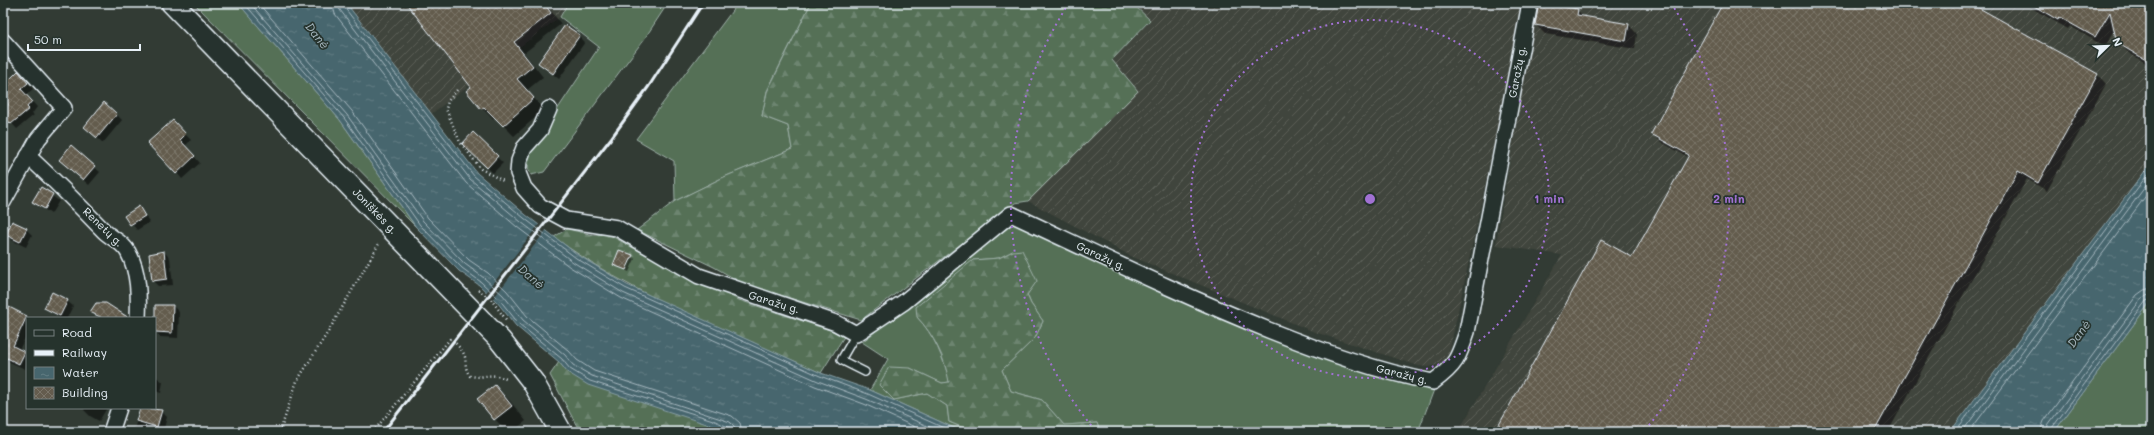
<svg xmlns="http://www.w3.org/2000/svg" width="2154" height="435" font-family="Mali,sans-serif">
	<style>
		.industrial { fill: url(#industrial-furrows) }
		.grass { fill: #557057; stroke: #9eb0a8 }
		.forest { fill: url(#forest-firs); stroke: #9eb0a8 }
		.water { fill: url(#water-ripples); stroke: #879ea5 }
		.pier { fill: #323b34 }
		.shadow { fill: #0007 }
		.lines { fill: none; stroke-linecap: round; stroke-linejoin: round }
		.shore { stroke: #a8b9c1; stroke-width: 1 }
		.building { fill: url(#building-cross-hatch); stroke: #e8f1f8 }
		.lane-casing { stroke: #e8f1f8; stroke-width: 10 }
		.street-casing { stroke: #e8f1f8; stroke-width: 18 }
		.secondary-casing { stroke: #e8f1f8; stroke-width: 24 }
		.path { stroke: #e8f1f8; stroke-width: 2.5; stroke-dasharray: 1 3; stroke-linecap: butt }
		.lane { stroke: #26332d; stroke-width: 7 }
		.street { stroke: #26332d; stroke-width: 15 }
		.secondary { stroke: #26332d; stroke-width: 21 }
		.rail { stroke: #e8f1f8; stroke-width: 3 }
		.ring { fill: none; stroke: #a171d3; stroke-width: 2; stroke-dasharray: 2 4 }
		.labels { text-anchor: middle; stroke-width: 3.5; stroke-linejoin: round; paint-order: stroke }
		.street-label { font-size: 11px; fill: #e8f1f8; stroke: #26332d }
		.water-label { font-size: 12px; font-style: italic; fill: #a8b9c1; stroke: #26332d }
		.centre { fill: #a171d3; stroke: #26332d; stroke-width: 2 }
		.ring-label { font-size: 12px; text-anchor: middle; font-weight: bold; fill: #a171d3; stroke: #26332d; stroke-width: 3.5; stroke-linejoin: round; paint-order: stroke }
	</style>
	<defs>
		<pattern id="industrial-furrows" width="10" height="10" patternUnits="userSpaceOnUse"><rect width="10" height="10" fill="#41453c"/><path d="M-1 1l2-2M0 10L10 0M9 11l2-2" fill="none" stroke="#5c6059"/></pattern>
		<pattern id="forest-firs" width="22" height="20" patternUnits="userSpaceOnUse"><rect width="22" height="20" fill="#557057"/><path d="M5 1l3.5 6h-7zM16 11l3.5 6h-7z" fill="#6d8570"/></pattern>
		<pattern id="water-ripples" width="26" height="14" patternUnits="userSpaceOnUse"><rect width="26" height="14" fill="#47666e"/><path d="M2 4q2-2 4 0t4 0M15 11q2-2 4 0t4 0" fill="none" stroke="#627c83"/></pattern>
		<pattern id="building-cross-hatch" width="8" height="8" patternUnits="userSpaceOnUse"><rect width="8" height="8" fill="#645c4e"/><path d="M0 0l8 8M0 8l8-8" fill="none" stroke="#7a7468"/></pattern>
	</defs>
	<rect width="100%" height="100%" fill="#323b34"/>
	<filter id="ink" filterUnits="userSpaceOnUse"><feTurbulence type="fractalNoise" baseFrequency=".025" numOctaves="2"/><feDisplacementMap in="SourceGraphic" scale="8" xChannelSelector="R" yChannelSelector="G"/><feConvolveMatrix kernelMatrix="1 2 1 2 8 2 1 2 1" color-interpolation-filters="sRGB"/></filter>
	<g filter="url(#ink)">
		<g class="industrial">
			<path d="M346 3H568L560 17 431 114Z"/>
			<path d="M1132 3H1521L1500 115 1448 358 1438 365 1428 367 1419 366 1312 331 1133 257 1028 201 1138 91 1112 60 1150 21Z"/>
			<path d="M1536 3H1611L1630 6 1631 3H2151V163L1950 432H1458L1562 255 1496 245Z"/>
		</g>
		<g class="grass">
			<path d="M194 3H238L340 120 416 227Z"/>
			<path d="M568 3H668L645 38 544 172 531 175 528 168 529 152 599 47 560 17Z"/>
			<path d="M738 3H811L767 91 762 116 788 126 792 149 724 177 675 201 674 161 636 139Z"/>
			<path d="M1014 223 1157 291 1215 310 1345 366 1403 384 1435 387 1418 432H1100L1097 423 1064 425 1042 400 1011 391 1002 370 1035 338 1043 321 1031 304 1027 294 1037 281 1013 251 999 258 973 260 917 317C935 336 943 358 950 382L942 383 910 368 894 400 927 393 947 406 949 422 974 432H963L870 390 888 359 862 342Z"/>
			<path d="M2151 301V432H2054Z"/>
		</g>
		<g class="forest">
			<path d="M811 3H1132L1150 20 1112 60 1138 91 1028 201 1015 203 861 320 744 284 714 267 637 230 675 201 724 177 792 149 788 126 762 116 767 92Z"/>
			<path d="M567 229 594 235 608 234 639 251 739 300 845 335 821 373C731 332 634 297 554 237Z"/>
			<path d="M1022 250 1037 281 1027 295 1031 304 1043 321 1035 338 1002 370 1011 391 1042 400 1064 425 1097 423 1100 432H974L949 422 947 406 927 393 894 400 879 385 889 367 910 368 942 383 949 382C945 358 934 335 917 317L916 307 973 260 999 258 1013 251Z"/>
			<path d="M559 362 567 372 731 432H580L550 375Z"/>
		</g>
		<g class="water">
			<path d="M238 3H346L477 173 526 215 578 255 627 285 821 373 870 390 963 432H731L588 385 567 372 559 362 516 326 497 302 479 285 459 271 416 227 340 120Z"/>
			<path d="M2151 163V301L2054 432H1950Z"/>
		</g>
		<path class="pier" d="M540 223 547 229 492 300 485 294Z"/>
		<g class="shadow">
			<path d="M407 3H545L561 24 524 53 543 77 527 90 544 110 514 136 495 117 493 119 482 108 472 87Z"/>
			<path d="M1540 3 1577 10 1585 18 1629 25 1637 34 1635 49 1545 34 1536 25Z"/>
			<path d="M1724 3H1968L2098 75 2106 84 2047 191 2027 179 1888 432H1496L1632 259 1688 157 1661 142 1652 134Z"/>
			<path d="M2023 3H2151V66L2129 53 2118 43 2115 30 2105 47 2070 26 2068 29Z"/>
			<path d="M579 36 585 42 559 79 539 63Z"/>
			<path d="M3 71 10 80 24 78 33 89 26 95 37 107 32 114 34 115 17 129 3 114V110L9 105 3 98Z"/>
			<path d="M116 114 122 120 103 143 91 132Z"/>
			<path d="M178 127 191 140 185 146 200 163 182 179 177 173Z"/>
			<path d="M473 134 503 163 493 173 463 144Z"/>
			<path d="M71 146 100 172 89 185 66 165Z"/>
			<path d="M41 188 59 201 51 214 34 202Z"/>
			<path d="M138 208 150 222 137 230 125 216Z"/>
			<path d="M26 229 32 235 26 247 13 241 7 235Z"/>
			<path d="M164 252 170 258 173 285 158 286 153 281Z"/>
			<path d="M632 256 635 259 629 272 614 264Z"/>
			<path d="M67 301 73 306 67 318H60L45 308Z"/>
			<path d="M3 305 28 318 27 334 19 350 27 355 25 369 3 359Z"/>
			<path d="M173 306 179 312 178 338 160 337 155 330Z"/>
			<path d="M155 376 163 382 161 393 155 391Z"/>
			<path d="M495 386 510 401 526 421 512 432H507L495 419Z"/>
			<path d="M85 408H107L99 421 90 416 84 410Z"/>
			<path d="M141 408 161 411 167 417 163 432H133Z"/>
		</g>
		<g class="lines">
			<g class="shore">
				<path d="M244 3 344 118 420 225 462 268 481 282 499 299 519 324 562 359 570 369 590 381 713 420 728 427 731 432"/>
				<path d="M250 3 347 115 423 221 465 264 484 278 503 295 523 320 565 355 573 365 592 376 730 422 734 426 736 432"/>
				<path d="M258 3 352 111 428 218 469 260 488 273 507 291 527 316 569 351 577 360 594 371 732 416 740 423 742 432"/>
				<path d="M332 3 335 14 466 183 517 227 570 267 621 298 815 386 864 404 926 432"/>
				<path d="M338 3 340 10 470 179 521 222 573 262 623 293 818 381 866 399 941 432"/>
				<path d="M343 3 344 7 474 176 524 218 576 258 625 288 820 376 868 394 953 432"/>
				<path d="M1955 432 2151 170"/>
				<path d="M1962 432 2151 179"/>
				<path d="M1969 432 2151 189"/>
				<path d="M2040 432 2044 421 2137 295 2144 290 2151 288"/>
				<path d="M2047 432 2048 425 2142 298 2151 294"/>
				<path d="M2052 432V428L2146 301 2151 299"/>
			</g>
		</g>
		<g class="building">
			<path d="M406 3H544L551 13 514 42 533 66 517 79 534 98 503 126 484 107 481 109 466 91 471 87Z"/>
			<path d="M1539 3 1578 9 1577 15 1629 24 1626 41 1535 25Z"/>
			<path d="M1723 3H1970L2098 74 2038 183 2018 171 1874 432H1495L1601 240 1632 257 1689 155 1651 134Z"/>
			<path d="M2029 3H2151V63L2117 43 2110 12 2095 37 2059 17 2058 20Z"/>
			<path d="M565 25 580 35 553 74 538 63Z"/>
			<path d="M3 70 10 79 18 71 28 83 21 89 32 101 27 107 29 109 11 124 3 116V109L8 105 3 99Z"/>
			<path d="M104 102 117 114 97 138 84 127Z"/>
			<path d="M173 120 186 134 180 140 195 156 176 174 147 143Z"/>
			<path d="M473 132 498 156 487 168 462 144Z"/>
			<path d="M71 145 95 166 83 180 59 160Z"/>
			<path d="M41 187 53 194 45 209 32 202Z"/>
			<path d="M139 206 145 216 130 225 124 216Z"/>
			<path d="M12 221 27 228 20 242 6 235Z"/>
			<path d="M619 250 633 255 626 270 613 265Z"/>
			<path d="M164 251 167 279 152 281 149 254Z"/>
			<path d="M52 292 68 300 60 316 44 308Z"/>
			<path d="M96 303H106L129 318H102L90 312Z"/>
			<path d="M3 304 27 316 13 346 25 352 19 364 7 358 3 366Z"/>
			<path d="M155 305H173L172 333 155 332Z"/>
			<path d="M495 385 512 406 494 420 477 399Z"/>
			<path d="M140 408 162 410 157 427 136 421Z"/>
		</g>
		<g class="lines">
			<defs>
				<path id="lane" d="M856 334 841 360 865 372"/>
				<g id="street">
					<path d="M3 41 64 108 38 139 3 202"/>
					<path d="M549 109 540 130 524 148 519 161 518 173 524 188 540 206 566 220 617 228 699 276 836 323 856 334 904 302 1011 214C1097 254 1183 296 1271 331 1324 352 1377 371 1433 382 1456 365 1458 359 1467 332L1530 3"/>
					<path d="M28 156C54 180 79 205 104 231 112 239 122 241 128 252 139 272 139 296 138 318"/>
					<path d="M111 432 119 408"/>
				</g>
				<path id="secondary" d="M172 3 500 340 533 382 561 432"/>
			</defs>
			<use href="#lane" class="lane-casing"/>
			<use href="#street" class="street-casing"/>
			<use href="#secondary" class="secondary-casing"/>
			<g class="path">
				<path d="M457 90 448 101 446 109 460 142 481 169 505 182"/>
				<path d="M478 290 490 298 507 321"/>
				<path d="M280 432 297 381 328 332 380 242"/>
				<path d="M373 432 450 339C456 343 463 350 465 357 466 365 465 369 470 376 487 379 490 371 508 380"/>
			</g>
			<use href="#lane" class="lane"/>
			<use href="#street" class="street"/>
			<use href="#secondary" class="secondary"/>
			<path class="rail" d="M383 432 612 137 649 86 703 3"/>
		</g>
	</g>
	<g class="ring">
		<circle cx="1370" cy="199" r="179"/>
		<path d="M1095 430A359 359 0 0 1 1069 3M1671 3A359 359 0 0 1 1645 430"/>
	</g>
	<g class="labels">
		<g class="street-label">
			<text transform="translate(1517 72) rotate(-79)" y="4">Garažų g.</text>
			<text transform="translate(375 211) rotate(46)" y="4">Joniškės g.</text>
			<text transform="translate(103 227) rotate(44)" y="4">Renetų g.</text>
			<text transform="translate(1101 256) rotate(25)" y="4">Garažų g.</text>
			<text transform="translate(774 302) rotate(17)" y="4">Garažų g.</text>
			<text transform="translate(1402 374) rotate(14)" y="4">Garažų g.</text>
		</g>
		<g class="water-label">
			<text transform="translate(317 36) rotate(52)" y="4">Danė</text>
			<text transform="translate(531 277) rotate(41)" y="4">Danė</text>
			<text transform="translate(2079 334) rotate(-54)" y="4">Danė</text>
		</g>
	</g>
	<circle cx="1370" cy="199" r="6" class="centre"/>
	<g class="ring-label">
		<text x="1549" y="203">1 min</text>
		<text x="1729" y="203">2 min</text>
	</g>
	<rect width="2154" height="435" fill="none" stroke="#26332d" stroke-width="16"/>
	<rect x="8" y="8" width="2138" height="419" fill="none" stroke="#e8f1f8" stroke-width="1.5" filter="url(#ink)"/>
	<rect x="26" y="317" width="130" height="92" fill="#26332d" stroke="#747f7e"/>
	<rect x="34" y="330" width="20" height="6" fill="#26332d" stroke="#747f7e"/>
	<text x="62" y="337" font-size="12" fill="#e8f1f8">Road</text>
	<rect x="34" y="350" width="20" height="6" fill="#e8f1f8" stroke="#747f7e"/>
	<text x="62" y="357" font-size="12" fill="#e8f1f8">Railway</text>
	<rect x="34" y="367" width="20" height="12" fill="url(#water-ripples)" stroke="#747f7e"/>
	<text x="62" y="377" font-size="12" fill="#e8f1f8">Water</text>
	<rect x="34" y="387" width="20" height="12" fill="url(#building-cross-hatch)" stroke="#747f7e"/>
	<text x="62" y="397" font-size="12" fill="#e8f1f8">Building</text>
	<g transform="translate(2108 46) rotate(67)" stroke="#26332d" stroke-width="3" paint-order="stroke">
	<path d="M0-3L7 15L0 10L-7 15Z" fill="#e8f1f8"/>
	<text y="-6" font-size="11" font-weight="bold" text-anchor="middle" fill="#e8f1f8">N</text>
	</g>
	<path d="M28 44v6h112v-6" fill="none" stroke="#e8f1f8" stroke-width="2"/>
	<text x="34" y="44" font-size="12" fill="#e8f1f8" stroke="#26332d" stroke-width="3" paint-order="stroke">50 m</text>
</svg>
